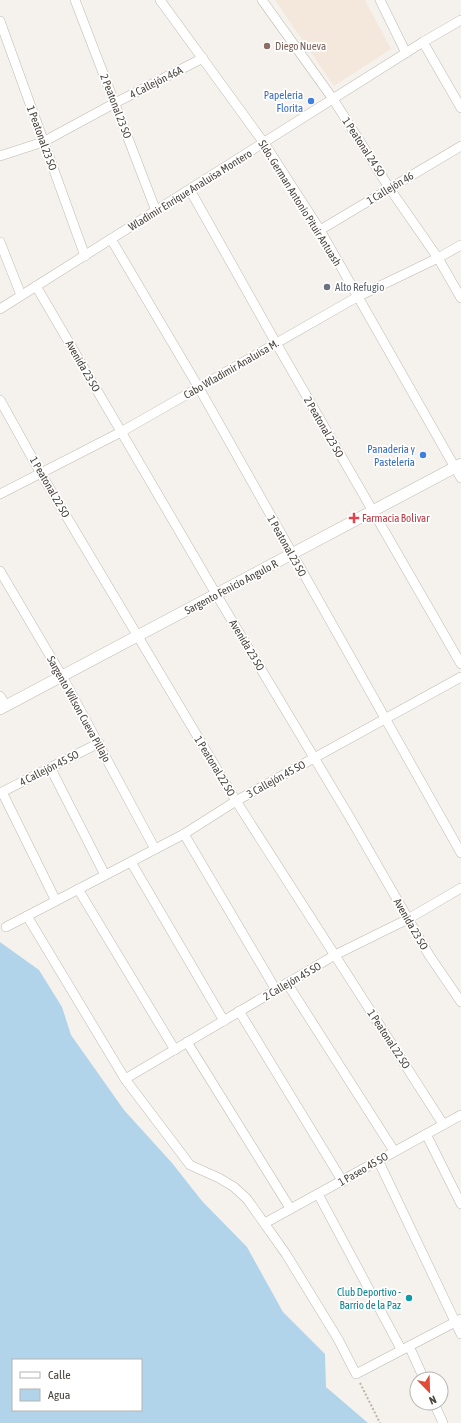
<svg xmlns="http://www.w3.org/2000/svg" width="461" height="1423" font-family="'Asap Condensed',sans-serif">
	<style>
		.commercial { fill: #f3e8db }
		.water { fill: #b1d4ea; fill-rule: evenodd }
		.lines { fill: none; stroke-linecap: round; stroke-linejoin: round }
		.minor-casing { stroke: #bfb9b0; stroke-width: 10 }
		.tertiary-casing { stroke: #bfb9b0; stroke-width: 12 }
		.path { stroke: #bfb4a3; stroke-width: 2; stroke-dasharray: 2 2; stroke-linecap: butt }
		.minor { stroke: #fff; stroke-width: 9 }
		.tertiary { stroke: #fff; stroke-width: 11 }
		.education-dot { fill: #8d6e63; stroke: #fff; stroke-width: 1.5 }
		.shop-dot { fill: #3f7fe0; stroke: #fff; stroke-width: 1.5 }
		.worship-dot { fill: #6b7280; stroke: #fff; stroke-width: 1.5 }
		.health-dot { fill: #e0444e; stroke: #fff; stroke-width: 1.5 }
		.culture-dot { fill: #0f9aa8; stroke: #fff; stroke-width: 1.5 }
		.labels { text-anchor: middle; stroke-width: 3.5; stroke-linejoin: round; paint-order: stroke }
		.education-label { font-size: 11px; fill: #785e54; stroke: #fff; text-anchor: start }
		.street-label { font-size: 11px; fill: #49433b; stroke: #fff }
		.shop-label { font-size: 11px; fill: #366cbe; stroke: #fff; text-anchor: end }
		.worship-label { font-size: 11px; fill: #5b616d; stroke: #fff; text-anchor: start }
		.health-label { font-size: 11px; fill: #be3a42; stroke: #fff; text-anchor: start }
		.culture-label { font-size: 11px; fill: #0d838f; stroke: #fff; text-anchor: end }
	</style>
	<rect width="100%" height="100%" fill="#f5f2ed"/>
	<path class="commercial" d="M275 0H365L391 49 334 86Z"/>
	<path class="water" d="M0 942 39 970 62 1007 71 1035 124 1110 172 1163 202 1201 247 1247 283 1312 325 1354 326 1387 368 1423H0ZM13 1360H141V1410H13Z"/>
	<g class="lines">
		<defs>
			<g id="minor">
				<path d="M75 0 156 211"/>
				<path d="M160 0 264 143 320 230 461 478"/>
				<path d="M262 0 333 99 390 189 438 258 461 298"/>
				<path d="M380 0 406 53"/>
				<path d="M0 21 85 256"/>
				<path d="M423 42 461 108"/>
				<path d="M0 156 43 142 115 103 203 58"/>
				<path d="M190 190 276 343 461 664"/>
				<path d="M320 230 461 146"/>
				<path d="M111 239 199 388 461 853"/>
				<path d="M0 242 21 295"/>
				<path d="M36 286 216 594 349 816 429 955 461 1002"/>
				<path d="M0 309 423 42 461 20"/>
				<path d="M0 400 40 472 236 801 443 1124"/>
				<path d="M0 494 121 432 357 297 438 258 461 245"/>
				<path d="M0 571 62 676 155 849"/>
				<path d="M0 696 6 706"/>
				<path d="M50 767 105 875"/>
				<path d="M2 792 56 901"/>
				<path d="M0 793 99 743"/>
				<path d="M184 834 276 990"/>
				<path d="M131 862 224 1021"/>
				<path d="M78 889 175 1050"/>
				<path d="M27 916 125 1079 190 1165 219 1178 234 1187 247 1199 286 1254 338 1339 356 1374 461 1319"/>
				<path d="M6 927 184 834 236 801 461 677"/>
				<path d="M287 983 394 1151"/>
				<path d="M239 1011 343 1182"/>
				<path d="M187 1042 290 1208"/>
				<path d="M125 1079 335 955 408 919 461 888"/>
				<path d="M426 1134 461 1204"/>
				<path d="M378 1160 461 1334"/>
				<path d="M318 1194 401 1349"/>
				<path d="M265 1223 461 1115"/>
				<path d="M409 1346 424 1379"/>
				<path d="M434 1403 443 1423"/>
			</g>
			<path id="tertiary" d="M0 709 461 464"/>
		</defs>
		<use href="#minor" class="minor-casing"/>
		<use href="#tertiary" class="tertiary-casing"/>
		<path class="path" d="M360 1383 380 1423"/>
		<use href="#minor" class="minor"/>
		<use href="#tertiary" class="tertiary"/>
	</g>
	<circle class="education-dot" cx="267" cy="46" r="4"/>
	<g class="shop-dot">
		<circle cx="311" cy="101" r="4"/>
		<circle cx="423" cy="455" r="4"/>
	</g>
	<circle class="worship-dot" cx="327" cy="287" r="4"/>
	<path class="health-dot" d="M352 512h4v4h4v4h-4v4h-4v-4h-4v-4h4z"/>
	<circle class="culture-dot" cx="409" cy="1298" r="4"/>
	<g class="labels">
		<g class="education-label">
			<text x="275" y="50">Diego Nueva</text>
		</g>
		<g class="street-label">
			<text transform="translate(156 82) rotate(-27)" y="4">4 Callejón 46A</text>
			<text transform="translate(116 106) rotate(69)" y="4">2 Peatonal 23 SO</text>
			<text transform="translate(42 138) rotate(70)" y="4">1 Peatonal 23 SO</text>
			<text transform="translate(364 147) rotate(57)" y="4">1 Peatonal 24 SO</text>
			<text transform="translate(390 188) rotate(-31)" y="4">1 Callejón 46</text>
			<text transform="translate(190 190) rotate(-32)" y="4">Wladimir Enrique Analuisa Montero</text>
			<text transform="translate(300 203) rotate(58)" y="4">Sldo. German Antonio Pituir Antuash</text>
			<text transform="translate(83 366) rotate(60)" y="4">Avenida 23 SO</text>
			<text transform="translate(231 369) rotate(-30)" y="4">Cabo Wladimir Analuisa M.</text>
			<text transform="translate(324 427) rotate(60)" y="4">2 Peatonal 23 SO</text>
			<text transform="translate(50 487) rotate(60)" y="4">1 Peatonal 22 SO</text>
			<text transform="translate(287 546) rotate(61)" y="4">1 Peatonal 23 SO</text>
			<text transform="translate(231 587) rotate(-28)" y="4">Sargento Fenicio Angulo R</text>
			<text transform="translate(247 645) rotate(59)" y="4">Avenida 23 SO</text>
			<text transform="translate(79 709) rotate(61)" y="4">Sargento Wilson Cueva Pillajo</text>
			<text transform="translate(215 766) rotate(59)" y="4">1 Peatonal 22 SO</text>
			<text transform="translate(49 768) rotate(-27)" y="4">4 Callejón 45 SO</text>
			<text transform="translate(276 779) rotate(-29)" y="4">3 Callejón 45 SO</text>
			<text transform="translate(411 924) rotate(60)" y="4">Avenida 23 SO</text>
			<text transform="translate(292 981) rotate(-30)" y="4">2 Callejón 45 SO</text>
			<text transform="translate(389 1039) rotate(57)" y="4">1 Peatonal 22 SO</text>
			<text transform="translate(363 1169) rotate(-30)" y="4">1 Paseo 45 SO</text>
		</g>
		<g class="shop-label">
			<text x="303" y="99">Papelería<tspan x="303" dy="13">Florita</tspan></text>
			<text x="415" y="453">Panadería y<tspan x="415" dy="13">Pastelería</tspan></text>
		</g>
		<g class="worship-label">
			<text x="335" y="291">Alto Refugio</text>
		</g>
		<g class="health-label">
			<text x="362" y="522">Farmacia Bolivar</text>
		</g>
		<g class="culture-label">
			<text x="401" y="1296">Club Deportivo -<tspan x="401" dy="13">Barrio de la Paz</tspan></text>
		</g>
	</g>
	<rect x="12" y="1359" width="130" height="52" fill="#ffffff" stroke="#b6b4b1"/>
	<rect x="20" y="1372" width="20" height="6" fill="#ffffff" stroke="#b6b4b1"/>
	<text x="48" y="1379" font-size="12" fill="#49433b">Calle</text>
	<rect x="20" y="1389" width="20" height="12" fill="#b1d4ea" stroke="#b6b4b1"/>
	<text x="48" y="1399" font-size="12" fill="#49433b">Agua</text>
	<g transform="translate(429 1391) rotate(157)"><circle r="19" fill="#ffffff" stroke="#b6b4b1"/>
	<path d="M0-3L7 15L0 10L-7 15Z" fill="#e24b36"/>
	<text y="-6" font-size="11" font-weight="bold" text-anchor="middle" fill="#49433b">N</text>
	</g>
</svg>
